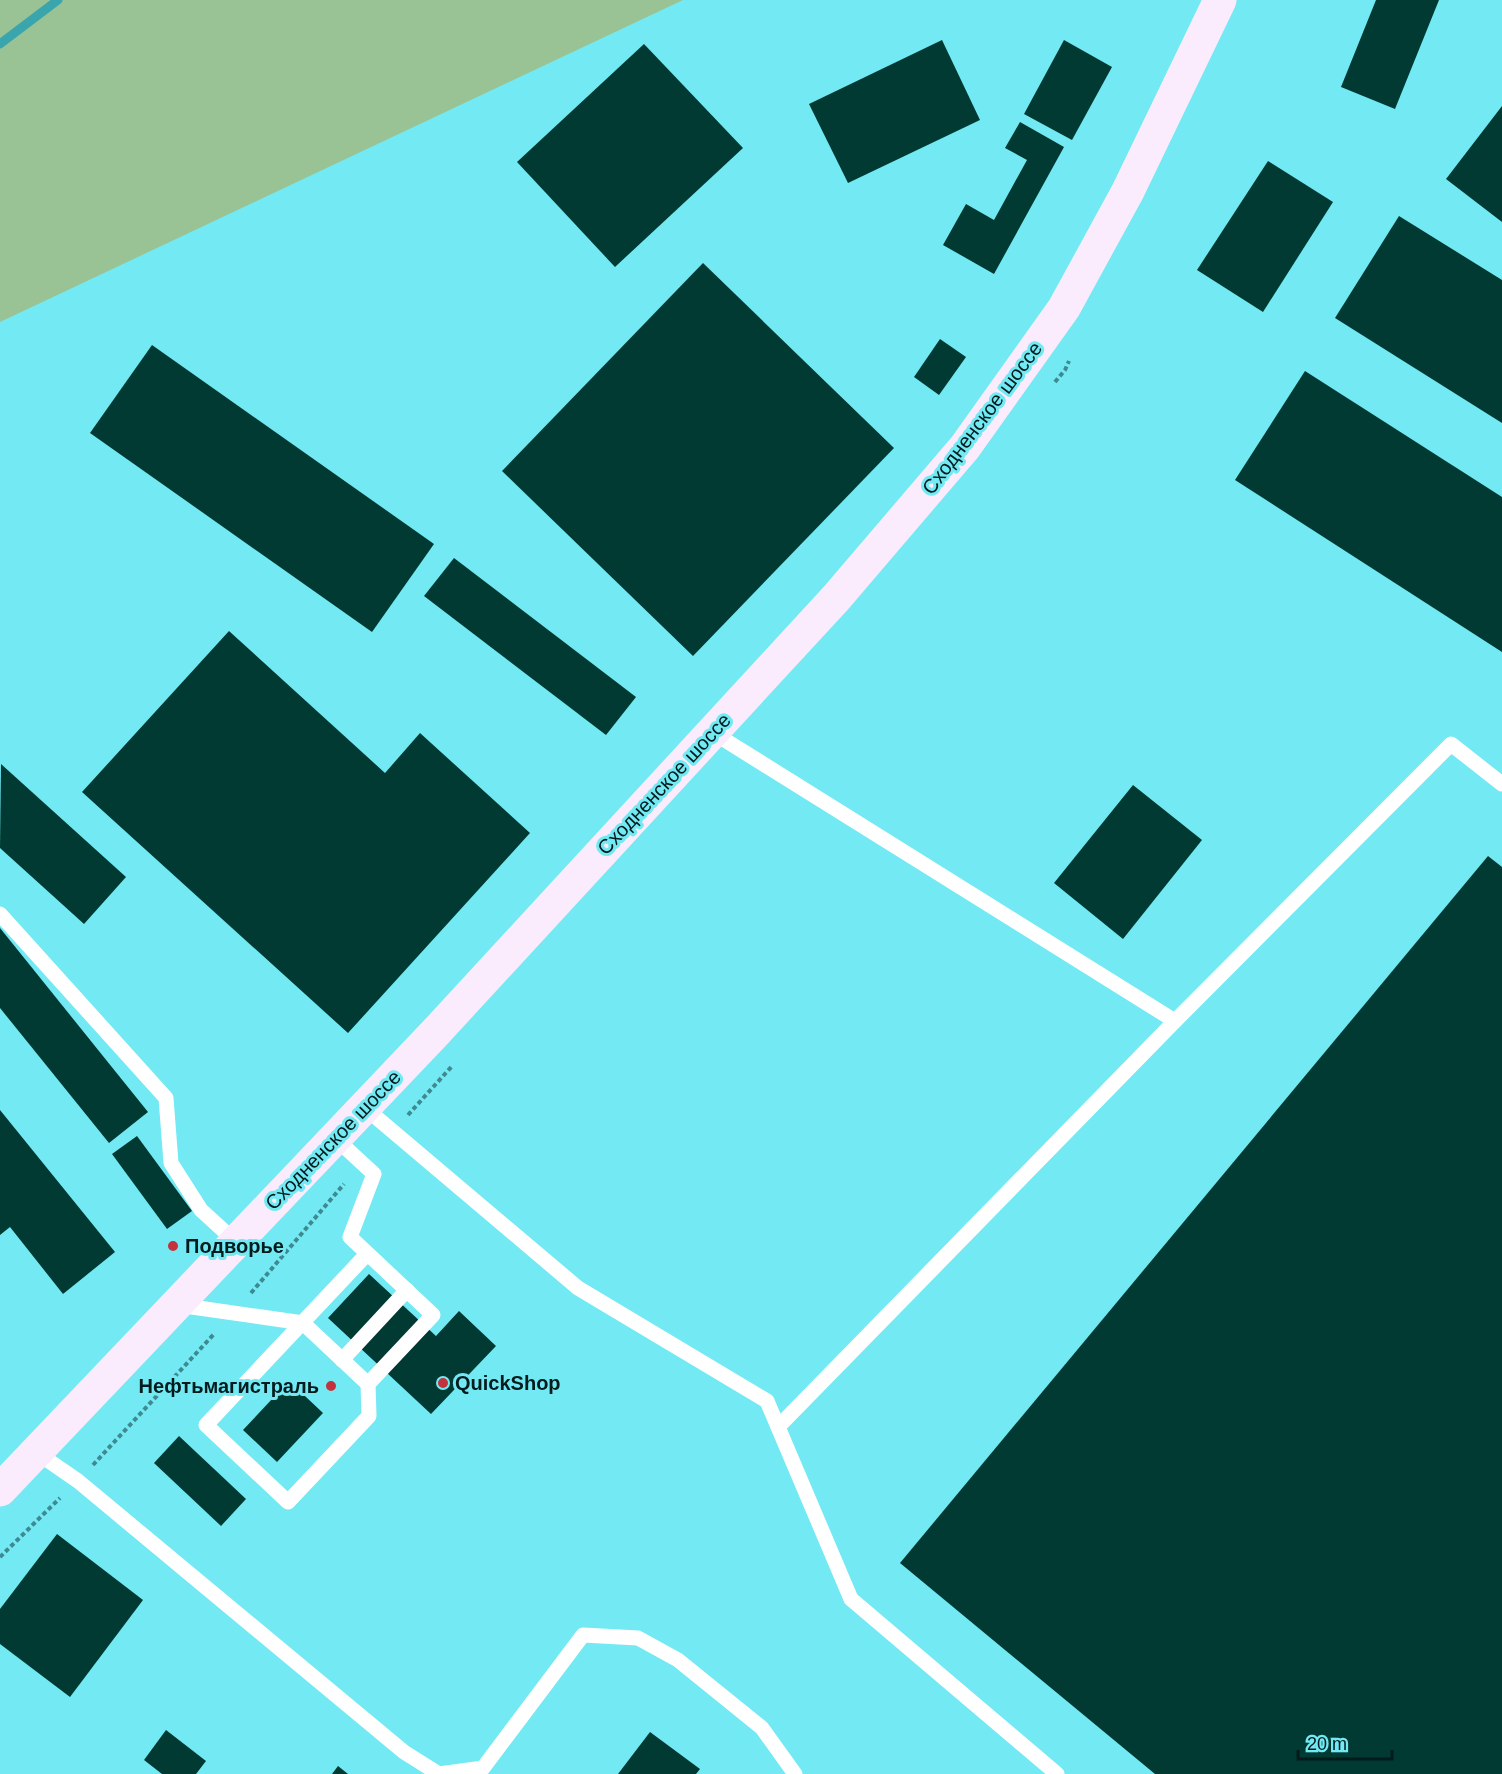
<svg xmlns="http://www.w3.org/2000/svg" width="1502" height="1774" font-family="Helvetica,sans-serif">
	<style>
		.green { fill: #99c394 }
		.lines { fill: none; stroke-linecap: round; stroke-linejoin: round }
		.stream { stroke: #3aa5ad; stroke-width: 9 }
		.building { fill: #003a32 }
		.path { stroke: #3e8a90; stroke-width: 4; stroke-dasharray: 4.5 3; stroke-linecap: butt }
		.service { stroke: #fff; stroke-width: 15 }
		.secondary { stroke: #fbecfd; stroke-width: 33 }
		.poi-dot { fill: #c3333d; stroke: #72e9f3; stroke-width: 2 }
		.labels { text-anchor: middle; stroke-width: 6; stroke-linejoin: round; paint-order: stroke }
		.street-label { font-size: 20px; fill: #021b1d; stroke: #72e9f3 }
		.poi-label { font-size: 20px; font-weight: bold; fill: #021b1d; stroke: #72e9f3; text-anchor: start }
	</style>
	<rect width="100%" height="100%" fill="#72e9f3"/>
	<path class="green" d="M0 0H683L0 322Z"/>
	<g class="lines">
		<path class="stream" d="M0 44 58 0"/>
	</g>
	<g class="building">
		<path d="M1376 0H1439L1395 109 1341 87Z"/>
		<path d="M942 40 980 120 848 183 809 104Z"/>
		<path d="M1064 40 1112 67 1072 140 1024 114Z"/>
		<path d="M644 44 743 148 615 267 517 162Z"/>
		<path d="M1502 106V222L1446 179Z"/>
		<path d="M1020 122 1064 147 994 274 943 245 966 204 994 220 1027 160 1005 148Z"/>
		<path d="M1268 161 1333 202 1263 312 1197 270Z"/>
		<path d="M1399 216 1502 280V423L1335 318Z"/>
		<path d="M703 263 894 448 693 656 502 471Z"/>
		<path d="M940 339 966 357 939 395 914 377Z"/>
		<path d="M152 345 434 544 372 632 90 433Z"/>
		<path d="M1305 371 1502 497V652L1235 480Z"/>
		<path d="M454 558 636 697 606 735 424 596Z"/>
		<path d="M229 631 385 773 420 733 530 833 348 1033 82 792Z"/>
		<path d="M1 764 126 877 84 924 0 848Z"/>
		<path d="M1133 785 1202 840 1123 939 1054 883Z"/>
		<path d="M1488 856 1502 867V1774H1155L900 1563Z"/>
		<path d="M0 928 148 1112 109 1143 0 1008Z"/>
		<path d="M0 1110 115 1252 63 1294 10 1227 0 1235Z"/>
		<path d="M137 1136 192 1211 167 1229 112 1154Z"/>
		<path d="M369 1274 436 1336 459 1311 496 1346 431 1414 328 1318Z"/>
		<path d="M289 1381 323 1413 277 1462 243 1430Z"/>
		<path d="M179 1436 246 1499 221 1526 154 1463Z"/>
		<path d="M57 1534 143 1600 70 1697 0 1644V1609Z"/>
		<path d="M166 1730 206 1761 196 1774H162L144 1760Z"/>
		<path d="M650 1732 700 1769 696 1774H618Z"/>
		<path d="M338 1766 348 1774H332Z"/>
	</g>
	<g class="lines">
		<g class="path">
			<path d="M1055 382 1065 370 1069 361"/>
			<path d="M408 1115 453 1065"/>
			<path d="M251 1293 344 1184"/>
			<path d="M93 1465 214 1334"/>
			<path d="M0 1557 60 1498"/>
		</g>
		<g class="service">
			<path d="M712 732 1175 1021"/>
			<path d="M0 914 166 1098 171 1163 201 1210 236 1242"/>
			<path d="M364 1107 578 1288 767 1401 851 1599 1057 1774"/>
			<path d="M335 1138 374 1174 350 1237 433 1315 368 1384 369 1416 288 1502 206 1425 367 1254"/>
			<path d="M178 1305 303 1323 368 1384"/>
			<path d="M342 1360 407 1290"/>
			<path d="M778 1427 1175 1021 1451 744 1502 784"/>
			<path d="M36 1452 78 1481 404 1752 439 1774 483 1768 583 1635 638 1638 678 1660 762 1728 795 1774"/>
		</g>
		<path class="secondary" d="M0 1490 435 1033 836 598 965 447 1064 308 1128 191 1220 0"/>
	</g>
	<g class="poi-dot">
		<circle cx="173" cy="1246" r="6"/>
		<circle cx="443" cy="1383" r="6"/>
		<circle cx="331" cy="1386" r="6"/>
	</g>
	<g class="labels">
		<g class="street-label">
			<text transform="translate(982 418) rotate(-53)" y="7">Сходненское шоссе</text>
			<text transform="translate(664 784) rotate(-47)" y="7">Сходненское шоссе</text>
			<text transform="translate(333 1140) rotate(-46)" y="7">Сходненское шоссе</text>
		</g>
		<g class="poi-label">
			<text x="185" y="1253">Подворье</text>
			<text x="455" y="1390">QuickShop</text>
			<text x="319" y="1393" text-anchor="end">Нефтьмагистраль</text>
		</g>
	</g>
	<path d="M1298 1750v9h94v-9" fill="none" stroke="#021b1d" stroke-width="3"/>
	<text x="1307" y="1750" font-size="18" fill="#021b1d" stroke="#72e9f3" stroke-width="4.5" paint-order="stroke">20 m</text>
</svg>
